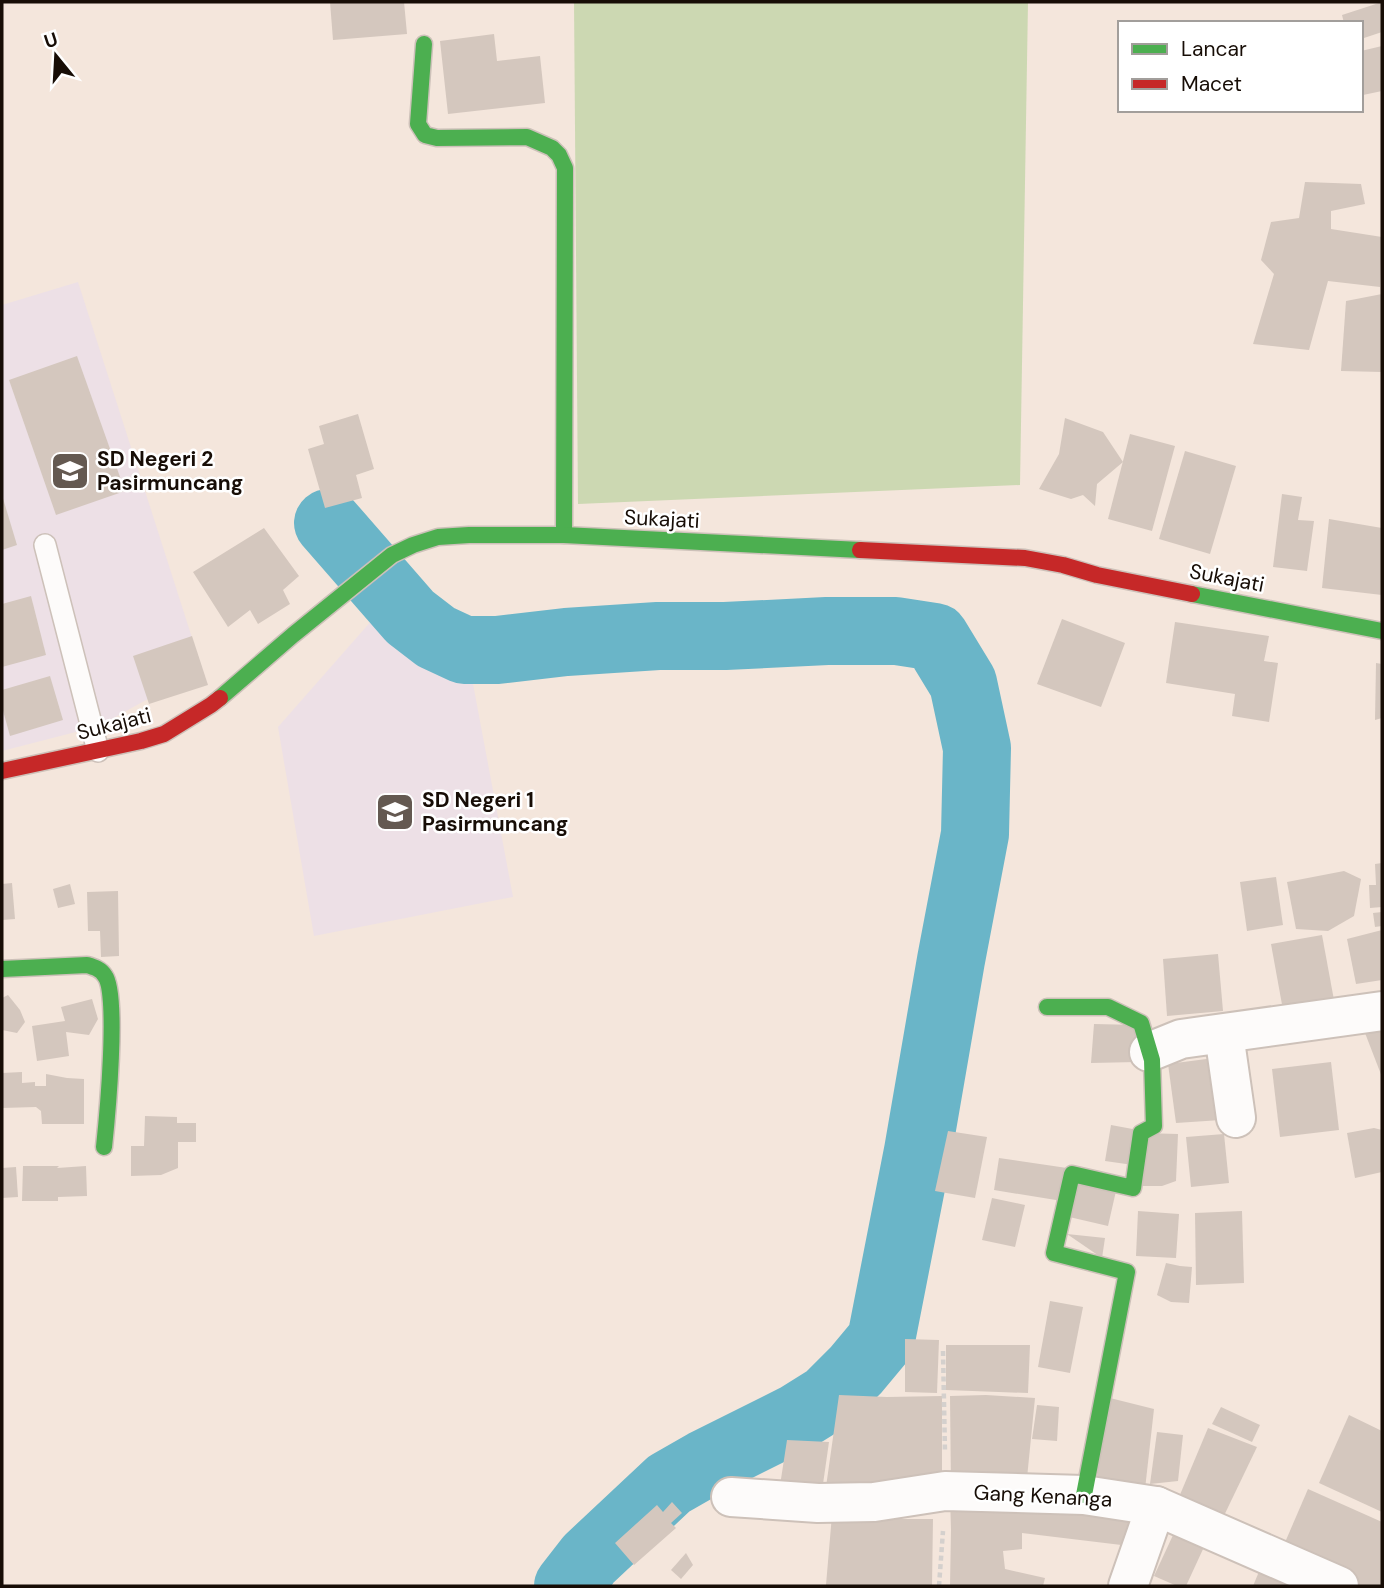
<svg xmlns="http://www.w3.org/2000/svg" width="1384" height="1588" font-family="'DM Sans',sans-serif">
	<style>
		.education { fill: #ede0e6 }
		.green { fill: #ccd8b2 }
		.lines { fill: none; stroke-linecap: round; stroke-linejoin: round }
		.river { stroke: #6ab5c8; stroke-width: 68 }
		.building { fill: #d4c7be }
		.lane-casing { stroke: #cdc1b9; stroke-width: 24 }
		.street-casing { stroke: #cdc1b9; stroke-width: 42 }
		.fast-casing { stroke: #cdc1b9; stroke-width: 19 }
		.jam-casing { stroke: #cdc1b9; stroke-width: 19 }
		.path { stroke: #d4d0cd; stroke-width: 4.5; stroke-dasharray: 5 3.5; stroke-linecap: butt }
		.lane { stroke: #fdfbfa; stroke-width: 21 }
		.street { stroke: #fdfbfa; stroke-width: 38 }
		.fast { stroke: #4caf50; stroke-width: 16 }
		.jam { stroke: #c62828; stroke-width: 16 }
		.labels { text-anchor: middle; stroke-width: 5; stroke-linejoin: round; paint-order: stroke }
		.poi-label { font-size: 21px; font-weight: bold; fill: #170d06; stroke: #fff; text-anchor: start }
		.street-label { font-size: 21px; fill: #170d06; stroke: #fff }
	</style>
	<rect width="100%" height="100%" fill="#f4e6dc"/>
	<g class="education">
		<path d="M78 282 202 669 99 726 2 751V305Z"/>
		<path d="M373 619 470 668 513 897 314 936 278 727Z"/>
	</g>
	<path class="green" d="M574 2H1028L1020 485 578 504Z"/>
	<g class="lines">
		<path class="river" d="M328 523 410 617 436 637 464 650H497L566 642 658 636H725L827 631H896L935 637 963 683 977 748 975 834 951 960 918 1151 881 1340 856 1370 828 1398 796 1418 704 1464 669 1484 589 1559 568 1586"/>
	</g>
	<g class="building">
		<path d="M330 2H404L407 34 333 40Z"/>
		<path d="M1382 2V32L1361 39V23H1344L1342 15Z"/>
		<path d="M494 34 497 61 540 56 545 103 448 114 440 41Z"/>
		<path d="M1382 46V91L1363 95 1361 90V51Z"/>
		<path d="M1305 182 1361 184 1365 204 1331 211V229L1382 237 1380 287 1328 281 1309 350 1253 344 1274 274 1261 260 1271 222 1299 218Z"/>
		<path d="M1382 294V372L1341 371 1346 301Z"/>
		<path d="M77 356 125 491 56 515 9 380Z"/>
		<path d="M358 414 374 469 356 475 362 498 325 508 308 449 324 444 319 426Z"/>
		<path d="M1065 418 1103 432 1123 462 1097 484 1095 506 1083 495 1071 499 1039 489 1059 454Z"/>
		<path d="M1130 434 1175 446 1152 531 1108 519Z"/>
		<path d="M1185 451 1236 466 1210 554 1159 539Z"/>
		<path d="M1282 494 1302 497 1298 520 1314 521 1307 571 1273 567Z"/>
		<path d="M2 495 17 545 2 550Z"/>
		<path d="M1329 519 1382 528V595L1322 588Z"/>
		<path d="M264 528 299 576 283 590 290 604 258 624 250 610 228 627 193 572Z"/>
		<path d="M31 596 46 655 2 667V604Z"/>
		<path d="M1062 619 1125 643 1101 707 1037 684Z"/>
		<path d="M1175 622 1269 636 1264 661 1278 663 1269 722 1232 716 1235 694 1166 683Z"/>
		<path d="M192 636 208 685 149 704 133 656Z"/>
		<path d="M1376 663 1382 664V718L1375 720Z"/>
		<path d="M50 676 63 720 10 736 2 707V690Z"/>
		<path d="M1382 863V907L1370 908 1369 885H1376L1375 864Z"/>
		<path d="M1344 871 1361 879 1354 916 1328 931 1296 929 1287 882Z"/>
		<path d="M1276 877 1283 925 1247 931 1240 882Z"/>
		<path d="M12 883 15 919 2 920V884Z"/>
		<path d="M70 884 75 904 58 908 53 889Z"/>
		<path d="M118 891 119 956 101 957 100 931H88L87 892Z"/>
		<path d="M1382 912V926L1375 927 1373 913Z"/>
		<path d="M1382 930V980L1356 984 1347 939Z"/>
		<path d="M1322 935 1336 1011 1285 1021 1271 944Z"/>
		<path d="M1218 954 1223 1011 1167 1016 1163 959Z"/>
		<path d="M8 995 20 1010 25 1022 17 1033 2 1030V998Z"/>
		<path d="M92 999 98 1019 89 1035 66 1032 69 1056 37 1061 32 1026 65 1021 61 1007Z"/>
		<path d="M1094 1024 1138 1025 1137 1062 1091 1063Z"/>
		<path d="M1382 1031V1077L1365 1033Z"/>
		<path d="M1214 1058 1221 1120 1176 1123 1168 1064Z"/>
		<path d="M1331 1062 1339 1130 1280 1137 1272 1069Z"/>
		<path d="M22 1072V1083L35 1082V1086H46V1074L67 1078 84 1079V1124H42L41 1111 36 1107 2 1108V1073Z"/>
		<path d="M145 1116 177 1117V1123H196V1142H178V1168L161 1175 131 1176V1146H144Z"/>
		<path d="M1111 1125 1138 1130 1133 1165 1105 1161Z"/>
		<path d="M1374 1128 1382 1130V1172L1355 1178 1347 1133Z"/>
		<path d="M948 1131 987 1137 975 1198 935 1191Z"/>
		<path d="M1142 1133 1178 1134 1176 1181 1162 1186H1141Z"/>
		<path d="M1224 1134 1229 1183 1191 1187 1186 1137Z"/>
		<path d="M999 1158 1067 1168 1062 1201 994 1190Z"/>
		<path d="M23 1166H59L57 1168 86 1166 87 1196 58 1197V1201H22Z"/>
		<path d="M16 1167 18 1197 2 1198V1168Z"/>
		<path d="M1075 1181 1116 1191 1108 1226 1065 1216Z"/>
		<path d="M992 1198 1025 1205 1015 1247 982 1240Z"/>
		<path d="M1138 1211 1179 1214 1176 1258 1136 1256Z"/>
		<path d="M1242 1211 1244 1283 1196 1285 1195 1213Z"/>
		<path d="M1067 1234 1105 1238 1102 1258Z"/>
		<path d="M1166 1263 1180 1266 1192 1267 1189 1303 1171 1302 1157 1295Z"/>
		<path d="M1050 1301 1083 1307 1070 1373 1038 1367Z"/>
		<path d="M905 1339 939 1340 937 1393 905 1392Z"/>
		<path d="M946 1345H1030L1028 1393 946 1390Z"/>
		<path d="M839 1395 887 1397 942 1396V1487L825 1494Z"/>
		<path d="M986 1395 1035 1398 1026 1488H951L950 1396Z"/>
		<path d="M1106 1397 1154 1409 1144 1498 1096 1488Z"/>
		<path d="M1037 1405 1059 1407 1057 1441 1032 1439Z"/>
		<path d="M1221 1407 1260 1425 1252 1442 1212 1424Z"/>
		<path d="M1349 1415 1382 1431V1512L1319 1483Z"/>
		<path d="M1208 1428 1257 1447 1219 1526 1174 1509Z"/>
		<path d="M1157 1432 1183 1435 1178 1481 1150 1484Z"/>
		<path d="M787 1440 829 1442 821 1498 779 1492Z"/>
		<path d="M1308 1489 1382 1522V1586H1359L1280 1554Z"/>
		<path d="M950 1495 1148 1509 1138 1547 1022 1533V1549L1003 1551 1005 1569 1045 1578 1043 1586H950L951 1530Z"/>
		<path d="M672 1502 682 1513 671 1523 676 1528 634 1565 615 1543 657 1505 663 1512Z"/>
		<path d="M833 1503 894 1505V1519H933L932 1586 826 1585Z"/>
		<path d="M1174 1533 1204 1547 1186 1586H1177L1154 1576Z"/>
		<path d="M686 1553 693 1565 681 1579 671 1570Z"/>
		<path d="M1263 1562 1295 1575 1290 1586H1253Z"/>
	</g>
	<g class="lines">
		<defs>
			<path id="lane" d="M45 545 98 751"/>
			<g id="street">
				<path d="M1224 1034 1236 1118"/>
				<path d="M1149 1052 1181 1039 1382 1011"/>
				<path d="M731 1497 818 1503 874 1502 945 1491 1084 1495 1156 1506 1339 1586"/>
				<path d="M1128 1586 1156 1506"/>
			</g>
			<g id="fast">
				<path d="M424 44 418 124 425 135 437 138 527 137 552 148 559 155 565 168 564 535"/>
				<path d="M1192 594 1382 631"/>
				<path d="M220 698 293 635 392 555 413 545 438 537 469 535H564L860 550"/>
				<path d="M2 969 87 965C94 967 101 969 105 976 119 994 107 1119 104 1147"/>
				<path d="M1047 1007H1108L1141 1023 1152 1060 1154 1126 1141 1133 1133 1188 1072 1174 1054 1253 1127 1272 1084 1495"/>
			</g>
			<g id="jam">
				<path d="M860 550 1025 558 1063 565 1097 575 1192 594"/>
				<path d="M2 771 141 741 164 734 211 705 220 698"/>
			</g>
		</defs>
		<use href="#lane" class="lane-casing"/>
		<use href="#street" class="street-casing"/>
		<use href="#fast" class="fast-casing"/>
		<use href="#jam" class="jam-casing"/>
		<g class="path">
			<path d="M943 1351 945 1453"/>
			<path d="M939 1586 943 1531"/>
		</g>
		<use href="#lane" class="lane"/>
		<use href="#street" class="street"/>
		<use href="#fast" class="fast"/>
		<use href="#jam" class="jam"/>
	</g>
	<defs>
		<symbol id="school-square" viewBox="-11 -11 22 22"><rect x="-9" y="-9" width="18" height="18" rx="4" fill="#645951" stroke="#fff"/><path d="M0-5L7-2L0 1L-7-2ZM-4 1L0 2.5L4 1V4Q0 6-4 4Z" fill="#fff"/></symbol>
	</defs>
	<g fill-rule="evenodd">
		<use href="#school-square" x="48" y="449" width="44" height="44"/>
		<use href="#school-square" x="373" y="790" width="44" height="44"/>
	</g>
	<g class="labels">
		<g class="poi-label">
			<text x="97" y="466">SD Negeri 2<tspan x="97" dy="24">Pasirmuncang</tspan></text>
			<text x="422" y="807">SD Negeri 1<tspan x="422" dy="24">Pasirmuncang</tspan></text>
		</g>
		<g class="street-label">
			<text transform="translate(662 519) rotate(3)" y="7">Sukajati</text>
			<text transform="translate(1227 578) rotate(11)" y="7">Sukajati</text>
			<text transform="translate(114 724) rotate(-14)" y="7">Sukajati</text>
			<text transform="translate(1043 1496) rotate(3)" y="7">Gang Kenanga</text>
		</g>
	</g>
	<rect width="1384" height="1588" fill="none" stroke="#170d06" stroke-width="7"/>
	<rect x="1118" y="21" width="245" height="91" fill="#ffffff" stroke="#a29e9b" stroke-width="2"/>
	<rect x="1132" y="44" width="35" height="10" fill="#4caf50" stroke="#a29e9b" stroke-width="2"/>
	<text x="1181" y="56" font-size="21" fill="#170d06">Lancar</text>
	<rect x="1132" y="79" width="35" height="10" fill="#c62828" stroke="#a29e9b" stroke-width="2"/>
	<text x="1181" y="91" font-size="21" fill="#170d06">Macet</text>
	<g transform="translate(56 56) rotate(342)" stroke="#ffffff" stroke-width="5" paint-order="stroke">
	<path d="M0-5L12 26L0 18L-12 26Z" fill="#170d06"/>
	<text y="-10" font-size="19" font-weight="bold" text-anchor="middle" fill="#170d06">U</text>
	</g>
</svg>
